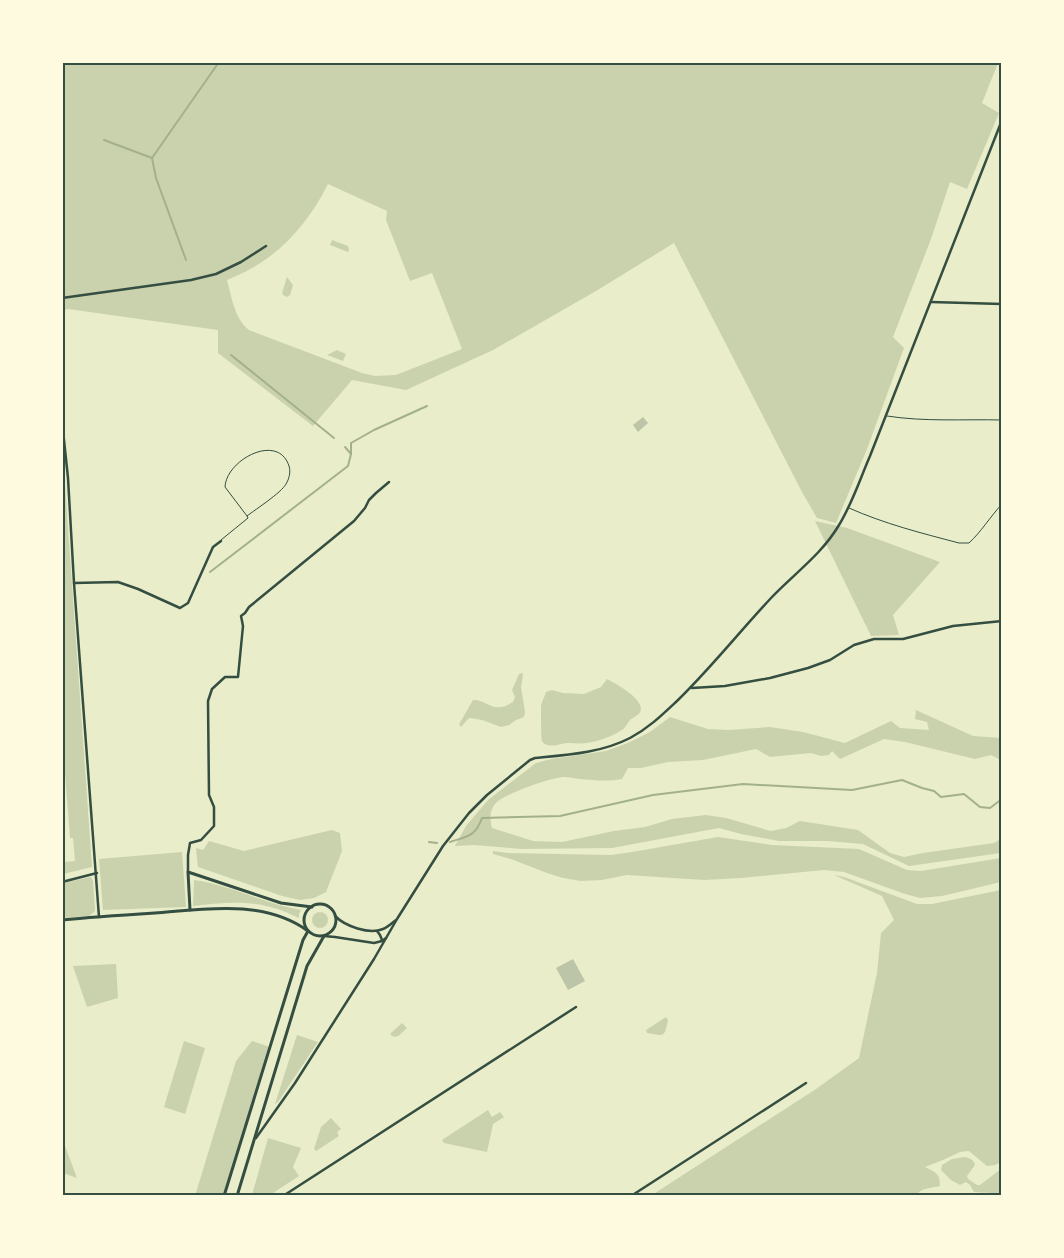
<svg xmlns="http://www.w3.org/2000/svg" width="1064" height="1258" font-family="Roboto,sans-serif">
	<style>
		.green { fill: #cad2ad; fill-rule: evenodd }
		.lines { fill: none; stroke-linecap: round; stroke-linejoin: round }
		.stream { stroke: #a3b18a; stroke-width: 2 }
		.building { fill: #bcc5a7 }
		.service { stroke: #344e41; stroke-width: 1 }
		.minor { stroke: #344e41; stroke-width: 2.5 }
		.tertiary { stroke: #344e41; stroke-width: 3 }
		.neatline { fill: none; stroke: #344e41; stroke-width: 2 }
	</style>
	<rect width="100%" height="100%" fill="#e9edc9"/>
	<g class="green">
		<path d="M62 63H998L982 103 999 113 967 189 950 182 931 239 893 337 904 348 867 449 836 523 817 518 802 492 674 243 596 291 493 350 406 390 352 380 313 426 218 353V330L68 309 63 310ZM328 184 387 211 386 220 410 281 432 273 462 349 396 375 375 376 362 373 249 330C234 318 232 298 227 280 235 276 244 273 252 268 286 249 311 218 328 184Z"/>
		<path d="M332 240 348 246 349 250 348 252 330 245Z"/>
		<path d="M287 277 293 285 290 295 287 297 283 295 282 293Z"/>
		<path d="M337 350 346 354 343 361 327 355Z"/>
		<path d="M63 467 64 471 92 867 63 874V862L75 861 73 838H70L62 734Z"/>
		<path d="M815 521 847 528 940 562 893 615 899 635 871 636Z"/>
		<path d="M522 673 523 675 521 687 525 712 524 717 516 720 509 725 501 727 482 720 470 718 468 719 461 727 459 724 461 721 473 700C483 699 491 709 501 707 505 707 509 704 513 702L515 697 512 690 519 674Z"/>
		<path d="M607 679C616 684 641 697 641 709 641 714 634 717 630 720 627 724 625 729 620 731 611 737 598 741 587 743 581 744 574 743 568 743 561 743 548 750 542 741 541 738 541 711 541 706 542 701 545 696 546 692L552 690 563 693 584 694 601 687Z"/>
		<path d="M916 710 973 736 1001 738V760L991 755 975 759 905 742 884 739 840 759 832 751 829 755 821 756 811 753 770 757 756 749 703 760 668 762 641 768H628L622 779C607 782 594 780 579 779 575 778 569 777 564 777 552 777 504 794 496 803 489 810 490 820 492 828L533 841 562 842 614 831 645 827 672 819 706 815 726 818 771 831 786 828 800 821 858 830 890 853 904 857 923 853 994 843 1001 839V853L909 866 863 844 827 841H779L741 834 719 828 612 848 522 849 474 845 455 846 466 826 488 800 536 763 551 759 606 751 628 743 650 732 670 717 708 729 728 730 770 727 803 732 845 743 891 721 900 728 929 730 927 722 915 719Z"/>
		<path d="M332 830 340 833 342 851 326 892 314 898 300 900 282 896 198 867 196 848 203 850 209 841 244 851Z"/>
		<path d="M718 837 772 845 859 849 907 870 921 871 1001 858V882L942 896 920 898 905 894 844 872 824 870 741 878 704 880 627 875 602 880 581 881 563 878 547 873 511 859 493 854V851L508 853 611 855 632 852Z"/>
		<path d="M182 852 186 907 103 910 99 859Z"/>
		<path d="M834 875 844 877 917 904H932L1001 890V1162L995 1165 987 1166 969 1151 960 1152 943 1160 925 1167C935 1172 940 1173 940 1186 931 1188 921 1188 916 1195H652L816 1089 859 1058 877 973 881 933 894 920 882 896Z"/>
		<path d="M91 877 93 881 95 911 89 916 63 918V883Z"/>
		<path d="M194 880C231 885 265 904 301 910L299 914V918C290 914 280 909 270 907 245 900 219 903 193 906Z"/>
		<circle cx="320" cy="920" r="8"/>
		<path d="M116 964 118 998 87 1007 73 966Z"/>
		<path d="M666 1017 668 1020C664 1038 665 1036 647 1033L646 1030Z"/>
		<path d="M402 1023 407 1028C401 1033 396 1041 390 1034Z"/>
		<path d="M297 1035 318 1042 278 1102 275 1104Z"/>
		<path d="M184 1041 205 1048 185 1114 164 1107Z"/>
		<path d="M252 1041 270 1047 223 1195 195 1196 236 1061Z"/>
		<path d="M488 1110 492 1117 500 1112 504 1117 493 1124 487 1152 444 1143 442 1140Z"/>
		<path d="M331 1118 341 1129 337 1132 339 1136 316 1151 314 1149 321 1127Z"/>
		<path d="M268 1138 301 1148 293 1167 299 1176 270 1195H252Z"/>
		<path d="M65 1146 77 1178 63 1173V1152Z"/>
		<path d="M965 1157C970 1158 974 1160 975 1165L967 1176 968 1179 977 1185H980L1001 1169V1195H997L992 1193 974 1192 970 1185 966 1182 960 1185 951 1180 941 1170 942 1165 952 1159Z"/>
	</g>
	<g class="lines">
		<g class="stream">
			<path d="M104 140 152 158 156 178 186 260"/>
			<path d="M152 158 219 62"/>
			<path d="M231 355 334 438"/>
			<path d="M345 447 351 454"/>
			<path d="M210 572 348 466 351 454V443L374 430 427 406"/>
			<path d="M429 842 437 843"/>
			<path d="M450 842C468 836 475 837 482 818L560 816 653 795 743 784 852 790 902 780 922 788 934 791 941 797 964 794 980 807 990 808 1002 799"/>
		</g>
	</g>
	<g class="building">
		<path d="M643 417 648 423 638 432 633 425Z"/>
		<path d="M573 959 585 981 568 990 556 968Z"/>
	</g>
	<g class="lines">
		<g class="service">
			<path d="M887 416C925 422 963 419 1002 420"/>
			<path d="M849 508C885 524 921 533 959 543H969C981 532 990 517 1002 504"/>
			<path d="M221 540 248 518 247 516C256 509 281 493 286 484 289 479 291 472 289 466 278 432 226 460 225 487L247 516"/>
		</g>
		<g class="minor">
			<path d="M62 298 191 280 216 274 241 262 266 246"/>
			<path d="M931 302 1002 304"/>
			<path d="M62 421 68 478 74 583 99 917"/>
			<path d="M74 583 118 582 138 589 180 608 188 603 213 547 221 541"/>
			<path d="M692 688 725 686 770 678 808 668 830 660 854 645 874 639H903L953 626 1002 621"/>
			<path d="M188 872V855L190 843 201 840 214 826V807L209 795 208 701 212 689 225 677H238L243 626 241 616 245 613 249 607 354 521 365 508 369 500 376 493 389 482"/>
			<path d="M62 882 97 873"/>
			<path d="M335 916C345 926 369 935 383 929 388 927 392 923 396 920"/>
			<path d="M377 931 380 935 382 940"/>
			<path d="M324 936 335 937 374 943 382 941 386 938"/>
			<path d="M256 1138 295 1083 374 959 397 919 443 846 469 813 487 795 530 760 535 758C567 755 601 753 630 738 649 728 663 714 678 700 711 668 740 631 772 597 795 573 822 554 839 525 852 504 860 479 870 456L1002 120"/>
			<path d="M283 1196 576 1007"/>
			<path d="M631 1196 806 1083"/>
		</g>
		<g class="tertiary">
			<circle cx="320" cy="920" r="16"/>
			<path d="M190 910 188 872 281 903 312 907"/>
			<path d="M62 920C93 917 124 915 155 913 205 909 264 899 308 931L303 940 224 1196"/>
			<path d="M237 1196 307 966 324 936"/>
		</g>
	</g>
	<rect width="1064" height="1258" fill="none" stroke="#fefae0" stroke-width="128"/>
	<rect x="64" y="64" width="936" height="1130" class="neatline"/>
</svg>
